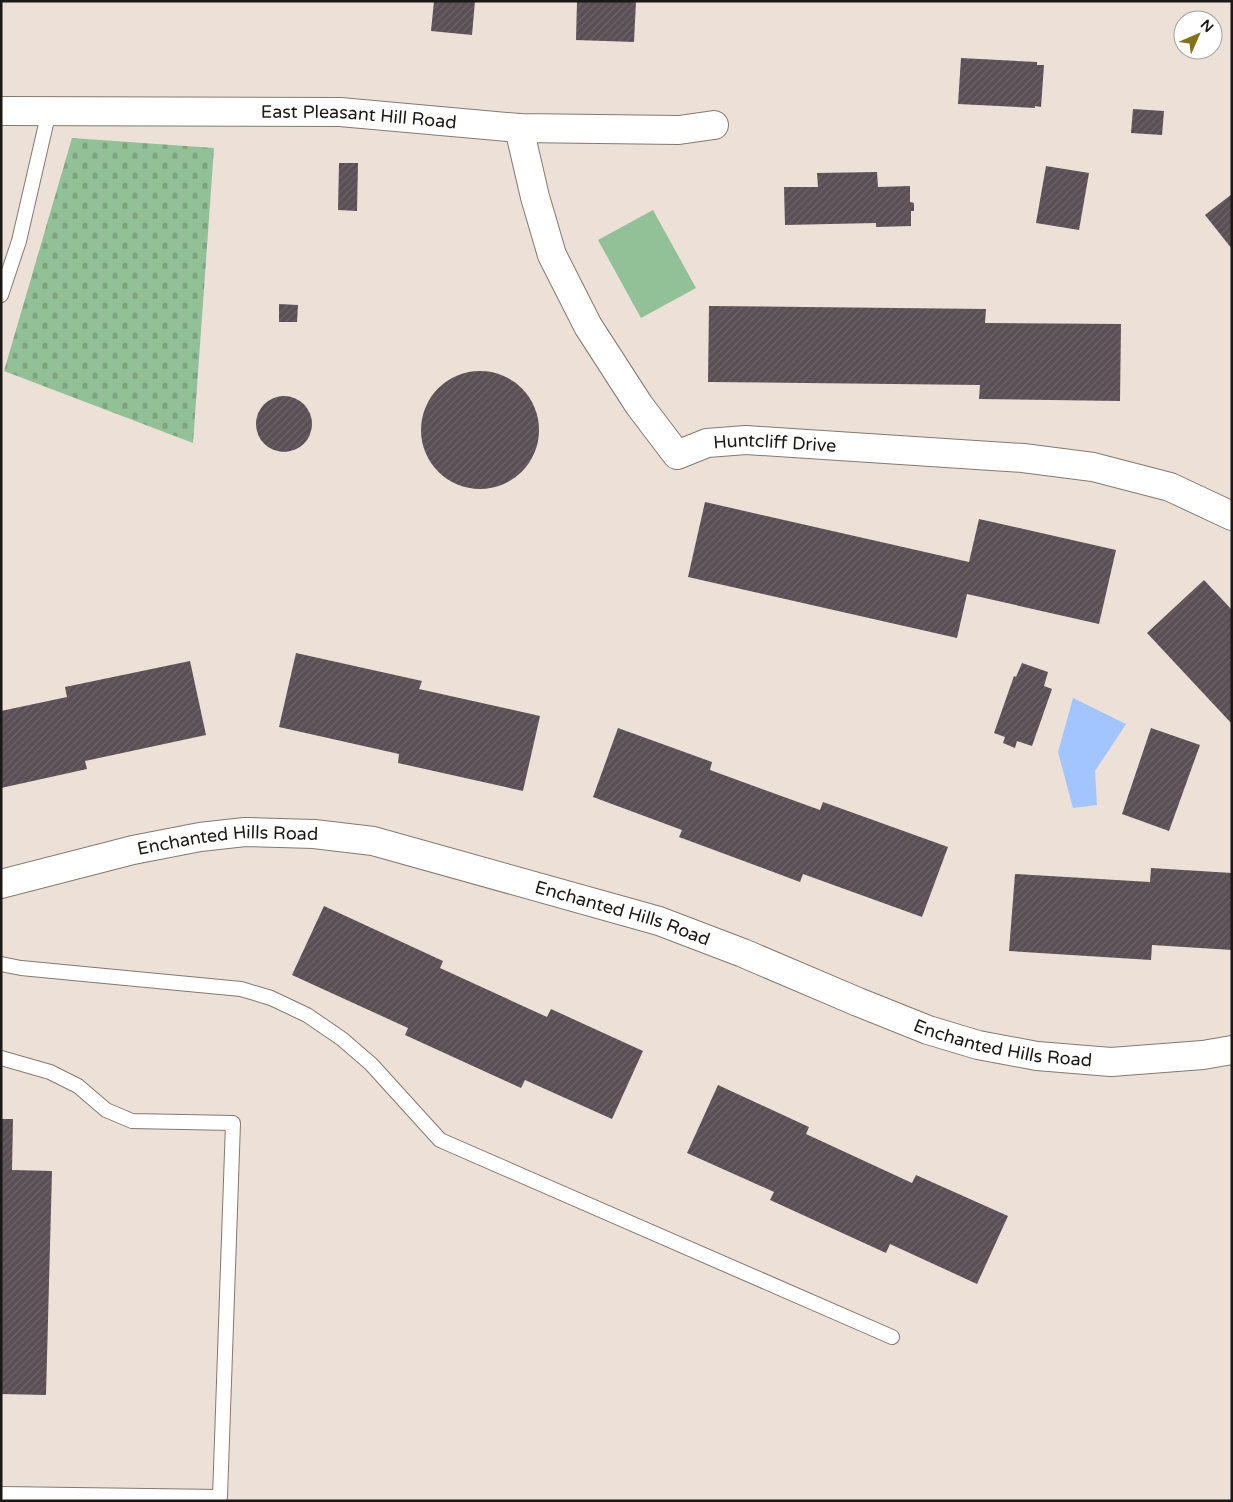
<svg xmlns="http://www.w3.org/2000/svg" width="1233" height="1502" font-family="'Varela Round',sans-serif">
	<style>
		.cemetery { fill: url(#cemetery-stones) }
		.green { fill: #92c097 }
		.water { fill: #a2c4ff }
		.building { fill: url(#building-hatch) }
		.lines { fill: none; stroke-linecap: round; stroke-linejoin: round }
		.service-casing { stroke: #837971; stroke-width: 16 }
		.minor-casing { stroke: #837971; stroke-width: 30 }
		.service { stroke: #fff; stroke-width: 14 }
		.minor { stroke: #fff; stroke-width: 28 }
		.labels { text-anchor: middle; stroke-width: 5; stroke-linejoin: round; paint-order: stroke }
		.street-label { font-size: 18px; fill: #1c1815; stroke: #fff }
	</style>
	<defs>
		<pattern id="cemetery-stones" width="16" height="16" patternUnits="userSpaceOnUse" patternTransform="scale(1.25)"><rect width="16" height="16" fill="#92c097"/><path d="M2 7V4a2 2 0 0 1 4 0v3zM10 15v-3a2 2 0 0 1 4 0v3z" fill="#7da481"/></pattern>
		<pattern id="building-hatch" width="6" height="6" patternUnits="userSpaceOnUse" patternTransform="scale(1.25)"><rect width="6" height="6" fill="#5a4f54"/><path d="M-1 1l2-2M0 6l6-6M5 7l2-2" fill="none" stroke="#6d6468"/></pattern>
	</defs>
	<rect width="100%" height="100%" fill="#ece0d7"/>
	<path class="cemetery" d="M72 138 214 148 193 443 4 371Z"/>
	<path class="green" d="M653 210 696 288 641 318 598 240Z"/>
	<path class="water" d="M1073 698 1126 724 1095 771 1097 805 1073 808 1058 752Z"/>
	<g class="building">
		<path d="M434 1H475L472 35 431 31Z"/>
		<path d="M577 1H636L634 42 576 40Z"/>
		<path d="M961 58 1037 62V65H1044L1041 107 1035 106V108L958 104Z"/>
		<path d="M1133 109 1164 111 1162 135 1131 133Z"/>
		<path d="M339 163H358L357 211 338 210Z"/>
		<path d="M1046 166 1089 173 1079 230 1036 223Z"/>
		<path d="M877 172 878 187 910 186V202L914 203V211H911V226L876 227V223L785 225 784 187H818L817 173Z"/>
		<path d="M1232 194V249L1205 215Z"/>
		<path d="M279 304 298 305 297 322H279Z"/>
		<path d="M709 306 986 309 985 323 1121 324 1120 401 979 399 980 385 708 382Z"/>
		<circle cx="480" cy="430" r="59"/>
		<circle cx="284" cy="424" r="28"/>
		<path d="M705 502 969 562 979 519 1116 550 1099 624 967 594 957 638 688 577Z"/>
		<path d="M1204 580 1232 610V724L1147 633Z"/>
		<path d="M296 653 422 681 419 689 540 716 523 791 398 763 399 754 279 727Z"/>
		<path d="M190 661 206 735 85 761 87 769 1 788V711L67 697 65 687Z"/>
		<path d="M1022 663 1048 672 1044 686 1052 689 1032 746 1017 741 1015 748 1003 743 1005 737 994 733 1014 676 1016 677Z"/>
		<path d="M618 728 712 762 710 770 820 810 823 802 948 847 922 917 803 874 800 882 679 837 682 830 593 797Z"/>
		<path d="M1151 728 1200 745 1169 831 1122 814Z"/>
		<path d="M1151 868 1232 873V950L1152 945 1151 960 1009 951 1015 874 1150 882Z"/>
		<path d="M324 906 443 961 440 968 547 1017 551 1009 643 1051 612 1119 525 1080 521 1088 405 1035 408 1028 292 975Z"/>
		<path d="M718 1085 809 1127 806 1134 912 1183 916 1175 1008 1216 977 1284 890 1244 886 1253 770 1200 774 1192 687 1153Z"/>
		<path d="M1 1119H13L12 1170 52 1171 46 1395 1 1394Z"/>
	</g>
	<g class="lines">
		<defs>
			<g id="service">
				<path d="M1 295 19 241 49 111"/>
				<path d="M1 964 21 968 241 989 271 998 307 1015 342 1039 371 1064 440 1140 892 1337"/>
				<path d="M1 1058 50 1072 78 1086 106 1110 132 1121 233 1123 220 1497 1 1494"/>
			</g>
			<g id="minor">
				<path id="s1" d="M1 111 340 112 519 128 679 130 714 125"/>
				<path id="s2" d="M519 128 535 197 552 255 588 326 639 405 677 455 707 443 746 440 1023 458 1093 467 1170 487 1232 516"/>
				<path id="s3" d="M1 884 133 850 200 837 245 832 314 834 373 841 659 921 743 953 858 1002 928 1030 978 1045 1037 1056 1111 1062 1203 1055 1232 1050"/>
			</g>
		</defs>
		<use href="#service" class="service-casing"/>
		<use href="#minor" class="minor-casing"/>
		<use href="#service" class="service"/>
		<use href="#minor" class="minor"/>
	</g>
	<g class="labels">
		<g class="street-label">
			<text dy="6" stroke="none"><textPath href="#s1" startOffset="358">East Pleasant Hill Road</textPath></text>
			<text dy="6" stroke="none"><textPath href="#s2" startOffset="468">Huntcliff Drive</textPath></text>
			<text dy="6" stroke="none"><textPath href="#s3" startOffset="232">Enchanted Hills Road</textPath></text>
			<text dy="6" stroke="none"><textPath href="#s3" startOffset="638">Enchanted Hills Road</textPath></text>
			<text dy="6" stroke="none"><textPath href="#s3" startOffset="1042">Enchanted Hills Road</textPath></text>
		</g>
	</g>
	<rect width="1233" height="1502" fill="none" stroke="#1c1815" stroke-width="5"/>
	<g transform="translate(1198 35) rotate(45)"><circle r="24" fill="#ffffff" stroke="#a4a3a1"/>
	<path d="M0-4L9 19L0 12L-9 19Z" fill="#807315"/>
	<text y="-8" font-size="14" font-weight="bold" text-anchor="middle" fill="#1c1815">N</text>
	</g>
</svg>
